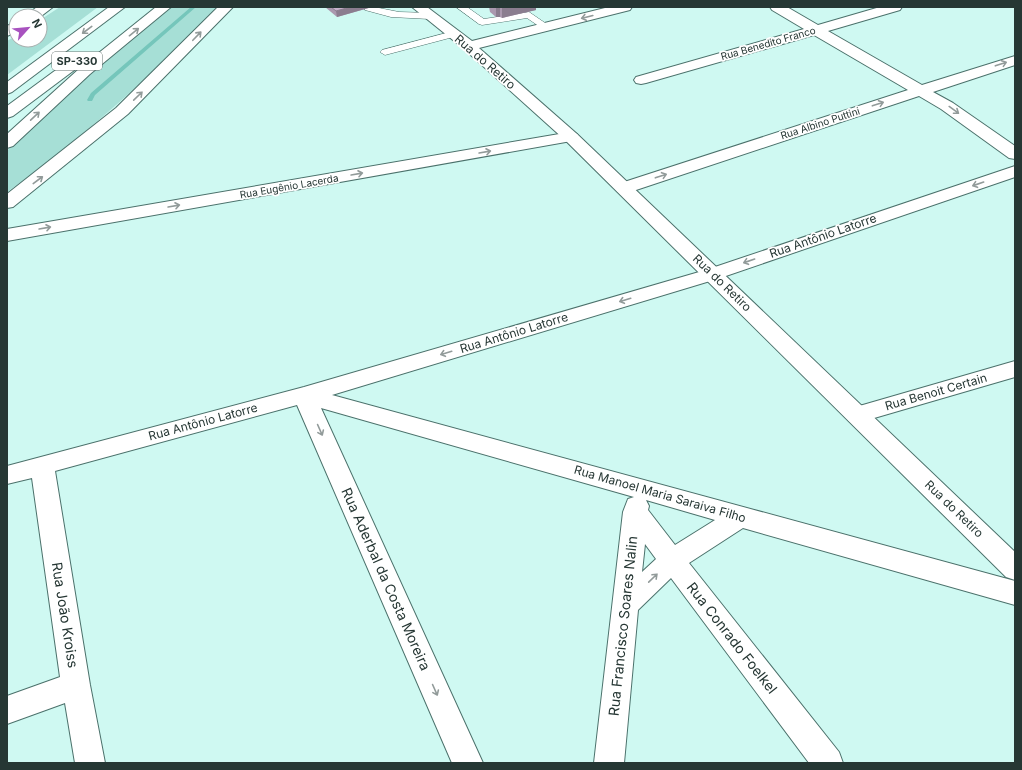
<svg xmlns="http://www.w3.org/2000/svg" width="1022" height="770" font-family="Inter,sans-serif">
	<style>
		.green { fill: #a6dfd6 }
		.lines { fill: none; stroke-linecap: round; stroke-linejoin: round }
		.stream { fill: #75c6bb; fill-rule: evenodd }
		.service-casing { stroke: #4b716b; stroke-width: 1 }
		.minor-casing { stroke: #4b716b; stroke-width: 2 }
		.secondary-casing { stroke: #4b716b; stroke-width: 2 }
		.trunk-casing { stroke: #4b716b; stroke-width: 2 }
		.motorway-casing { stroke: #4b716b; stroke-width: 2 }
		.service { fill: #fff; fill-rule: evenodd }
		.minor { fill: #fff; fill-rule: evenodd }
		.secondary { fill: #fff; fill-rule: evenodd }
		.trunk { fill: #fff; fill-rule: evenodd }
		.motorway { fill: #fff; fill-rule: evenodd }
		.wall { fill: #ab99af }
		.shaded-wall { fill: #8b7d8f }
		.building { fill: #c7b2cc; stroke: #8b7d8f }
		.oneway { stroke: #929b9a }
		.labels { text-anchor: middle; stroke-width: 3.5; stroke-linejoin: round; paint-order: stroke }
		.far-street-label { font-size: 10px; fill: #263734; stroke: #fff }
		.shield { fill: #fff; stroke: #677371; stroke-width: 1 }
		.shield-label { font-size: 11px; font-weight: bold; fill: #263734 }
		.street-label { font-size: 12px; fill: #263734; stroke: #fff }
		.near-street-label { font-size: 14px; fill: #263734; stroke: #fff }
	</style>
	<rect width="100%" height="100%" fill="#cff9f2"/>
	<g class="green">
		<path d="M60 7H98L7 75V41L16 36V40H40V20Z"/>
		<path d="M172 7H218C153 74 83 138 7 192V151L52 106Z"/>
	</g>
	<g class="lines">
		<path class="stream" d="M191 7H196L95 95 92 101H88L87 100 91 93Z"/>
		<defs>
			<g id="service">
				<path d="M364 7H374L399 12 430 13 435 16 430 19 391 17 365 10Z"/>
				<path d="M456 7H467L484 19 529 12 551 27 549 29H543L527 18 482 25 479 24Z"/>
				<path d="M454 31 457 32 459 34 457 36 385 55 380 52 382 50Z"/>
			</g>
			<g id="minor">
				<path d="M770 7H787L818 25 880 7H902L900 10 828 31 922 85 1015 56V65L933 92 953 103 1015 146V159L1009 158 941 109 919 96 630 192 624 193 618 192 615 188 618 184 908 90 814 35 646 83 641 84 636 83 634 80 636 77 804 29 772 10Z"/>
				<path d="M571 132 577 134 579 137 577 140 7 241V229Z"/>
				<path d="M1015 166V177L720 278 332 395 1015 581V605L743 528 689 563 839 752 843 763H809L671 578 638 610 624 763H594L623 512 628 499 634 497 321 408 483 763H452L297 405 55 471 90 685 105 763H75L65 703 7 724V696L60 677 32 478 7 484V466L304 387 706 270ZM646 500 715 520 675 545 648 510 649 506ZM645 544 656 559 642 572Z"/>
				<path d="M1015 361V377L857 423 849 421 846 415 849 409Z"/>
			</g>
			<path id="secondary" d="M412 7H427L472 41 609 7H632L630 10 479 48 577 134 1015 552V580L1006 577 565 140 464 49Z"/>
			<g id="trunk">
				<path d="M37 7H53L40 17 25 16Z"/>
				<path d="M218 7H233L128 114 13 207 7 208V194L116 108Z"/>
				<path d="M16 22V32L7 36V26Z"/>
			</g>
			<g id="motorway">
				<path d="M109 7H125L12 92 7 94V82Z"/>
				<path d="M156 7H171L90 74 13 146 7 148V134L80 68Z"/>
				<path d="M80 55 85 56 87 59 85 62 13 116 7 118V106L75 56Z"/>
			</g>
		</defs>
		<use href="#service" class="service-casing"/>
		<use href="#minor" class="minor-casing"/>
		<use href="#secondary" class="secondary-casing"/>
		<use href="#trunk" class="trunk-casing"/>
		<use href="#motorway" class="motorway-casing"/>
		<use href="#service" class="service"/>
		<use href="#minor" class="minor"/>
		<use href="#secondary" class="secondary"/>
		<use href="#trunk" class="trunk"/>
		<use href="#motorway" class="motorway"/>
	</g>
	<g class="wall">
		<path d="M325 7H372L337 17Z"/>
		<path d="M489 7H536V10L502 18 500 17H496L490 12Z"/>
	</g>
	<g class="shaded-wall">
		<path d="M350 7H372L337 17 336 11Z"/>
		<rect x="496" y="7" width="4" height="10"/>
		<path d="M502 7H536V10L502 18Z"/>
	</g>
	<path class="building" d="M331 7H350L336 11Z"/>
	<defs><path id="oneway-shaft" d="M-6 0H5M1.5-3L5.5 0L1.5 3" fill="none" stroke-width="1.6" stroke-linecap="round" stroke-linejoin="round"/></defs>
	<g class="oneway">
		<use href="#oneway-shaft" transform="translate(587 17) rotate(166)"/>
		<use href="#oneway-shaft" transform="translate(87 30) rotate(143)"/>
		<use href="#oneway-shaft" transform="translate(134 32) rotate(-39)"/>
		<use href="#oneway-shaft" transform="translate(197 36) rotate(-46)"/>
		<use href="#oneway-shaft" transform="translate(1001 64) rotate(-18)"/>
		<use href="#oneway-shaft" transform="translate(138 96) rotate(-44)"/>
		<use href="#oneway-shaft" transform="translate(878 104) rotate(-18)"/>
		<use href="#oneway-shaft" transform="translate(954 110) rotate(36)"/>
		<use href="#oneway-shaft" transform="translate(35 116) rotate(-43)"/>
		<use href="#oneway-shaft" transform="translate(485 152) rotate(-10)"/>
		<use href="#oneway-shaft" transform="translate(357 174) rotate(-10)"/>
		<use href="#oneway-shaft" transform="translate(661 176) rotate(-18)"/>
		<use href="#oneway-shaft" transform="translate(38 180) rotate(-37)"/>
		<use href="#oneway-shaft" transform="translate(978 184) rotate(161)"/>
		<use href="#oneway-shaft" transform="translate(174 206) rotate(-10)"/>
		<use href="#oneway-shaft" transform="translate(45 228) rotate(-10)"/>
		<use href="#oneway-shaft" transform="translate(749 261) rotate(161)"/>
		<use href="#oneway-shaft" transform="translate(625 300) rotate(163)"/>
		<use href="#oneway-shaft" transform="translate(446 353) rotate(163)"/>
		<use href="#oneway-shaft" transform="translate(320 430) rotate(66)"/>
		<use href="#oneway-shaft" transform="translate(653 578) rotate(-44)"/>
		<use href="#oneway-shaft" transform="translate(435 690) rotate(66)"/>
	</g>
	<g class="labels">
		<g class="far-street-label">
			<text transform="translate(768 43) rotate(-16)" y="4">Rua Benedito Franco</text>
			<text transform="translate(820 123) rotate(-18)" y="4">Rua Albino Puttini</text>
			<text transform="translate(289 186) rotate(-10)" y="4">Rua Eugênio Lacerda</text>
		</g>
		<rect class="shield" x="52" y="52" width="50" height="18" rx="3"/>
		<g class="shield-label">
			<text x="77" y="65">SP-330</text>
		</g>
		<g class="street-label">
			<text transform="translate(485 62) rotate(41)" y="4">Rua do Retiro</text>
			<text transform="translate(823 236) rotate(-19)" y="4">Rua Antônio Latorre</text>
			<text transform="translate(722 283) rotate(44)" y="4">Rua do Retiro</text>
			<text transform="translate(514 333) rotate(-17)" y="4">Rua Antônio Latorre</text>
			<text transform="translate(936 392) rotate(-16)" y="4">Rua Benoit Certain</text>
			<text transform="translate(203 422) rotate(-15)" y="4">Rua Antônio Latorre</text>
			<text transform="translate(660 494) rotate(16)" y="4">Rua Manoel Maria Saraiva Filho</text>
			<text transform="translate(954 509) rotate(44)" y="4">Rua do Retiro</text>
		</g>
		<g class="near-street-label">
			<text transform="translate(386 579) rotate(66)" y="5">Rua Aderbal da Costa Moreira</text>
			<text transform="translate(65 615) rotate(81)" y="5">Rua João Kroiss</text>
			<text transform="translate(623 626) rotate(-84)" y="5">Rua Francisco Soares Nalin</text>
			<text transform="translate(732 638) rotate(52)" y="5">Rua Conrado Foelkel</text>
		</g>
	</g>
	<rect width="1022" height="770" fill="none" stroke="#263734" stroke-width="16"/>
	<g transform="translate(28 28) rotate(63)"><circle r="19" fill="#ffffff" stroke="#a8afae"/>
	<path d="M0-3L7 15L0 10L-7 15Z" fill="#a852bf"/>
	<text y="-6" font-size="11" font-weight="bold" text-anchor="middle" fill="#263734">N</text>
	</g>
</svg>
